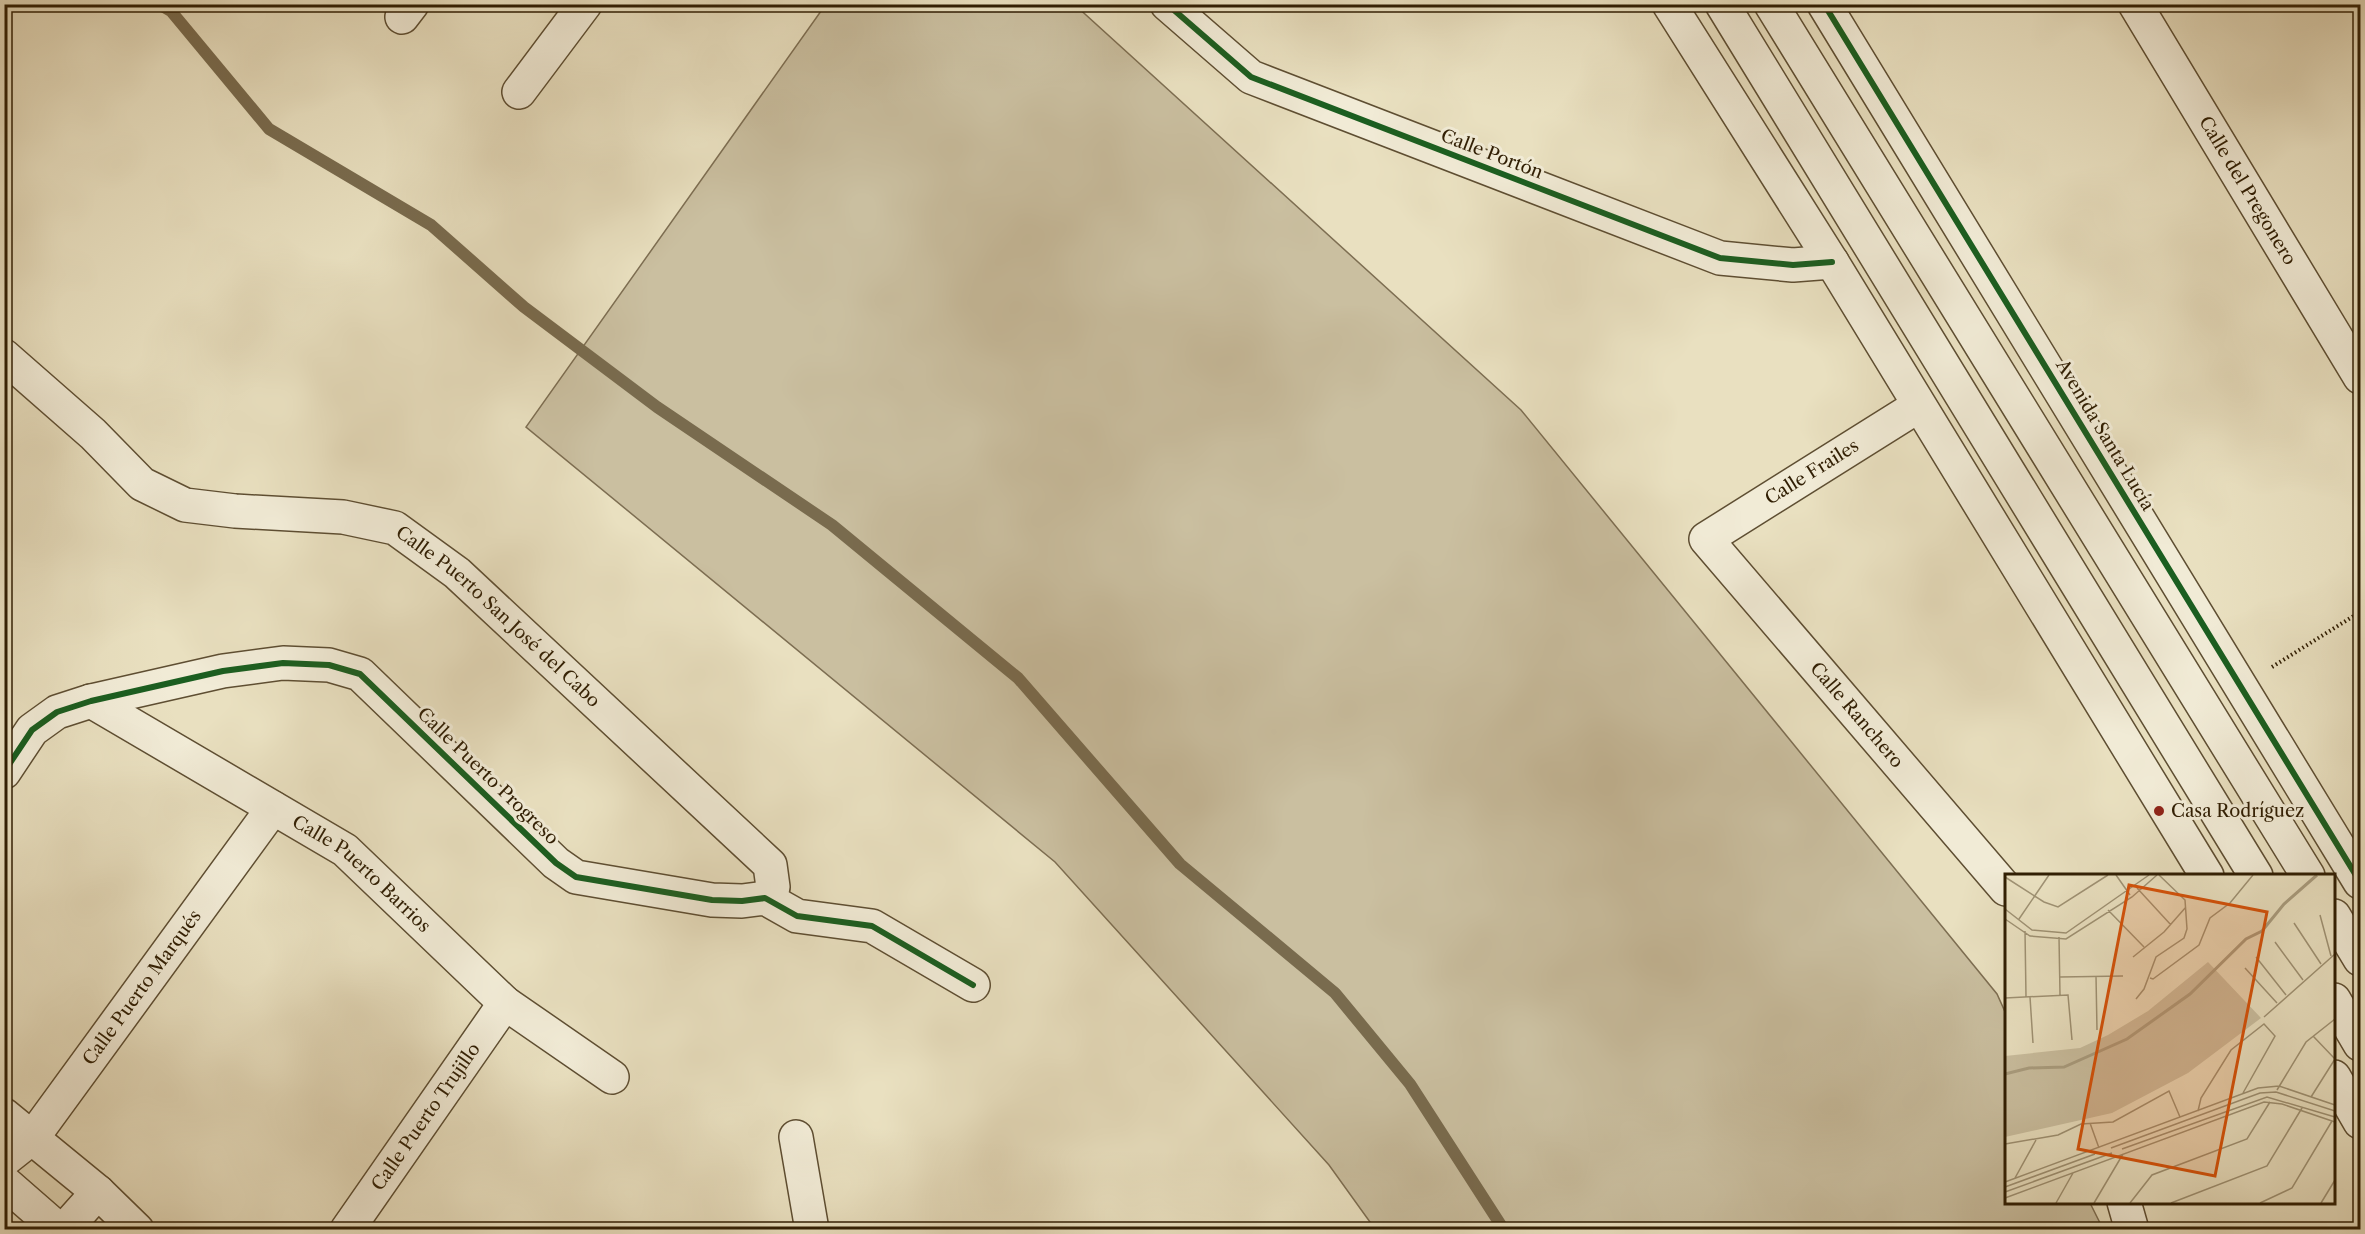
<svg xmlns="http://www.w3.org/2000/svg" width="2365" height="1234" font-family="'Libre Caslon Text',serif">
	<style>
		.green { fill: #cabfa0; stroke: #7d6e52; stroke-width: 1.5 }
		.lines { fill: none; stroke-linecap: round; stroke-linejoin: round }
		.stream { stroke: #796b4e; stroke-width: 12 }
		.minor-casing { stroke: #5e4e32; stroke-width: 36 }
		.tertiary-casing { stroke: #5e4e32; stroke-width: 36 }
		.path { stroke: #301e03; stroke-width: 4; stroke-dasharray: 1.5 3; stroke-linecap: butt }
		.minor { stroke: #f1ebd6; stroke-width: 33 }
		.tertiary { stroke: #f1ebd6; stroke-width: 33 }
		.cycleway-casing { stroke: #f1ebd6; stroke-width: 10 }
		.cycleway { stroke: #1b5e20; stroke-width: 6 }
		.poi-dot { fill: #8f2418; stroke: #f1ebd6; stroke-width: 2 }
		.labels { text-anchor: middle; stroke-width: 6; stroke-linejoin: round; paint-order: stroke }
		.street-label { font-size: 18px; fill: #301e03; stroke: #f1ebd6 }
		.poi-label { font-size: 18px; fill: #301e03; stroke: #f1ebd6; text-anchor: start }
		.inset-river { fill: none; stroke: #aa9e80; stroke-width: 3 }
		.inset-road { fill: none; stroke: #9f9274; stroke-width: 1.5 }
		.view { fill: #d6530b; fill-opacity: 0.15; stroke: #d6530b; stroke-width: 3 }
		.inset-edge { fill: none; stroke: #301e03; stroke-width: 3 }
	</style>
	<rect width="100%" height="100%" fill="#e9e0c0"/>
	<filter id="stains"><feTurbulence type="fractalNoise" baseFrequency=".00333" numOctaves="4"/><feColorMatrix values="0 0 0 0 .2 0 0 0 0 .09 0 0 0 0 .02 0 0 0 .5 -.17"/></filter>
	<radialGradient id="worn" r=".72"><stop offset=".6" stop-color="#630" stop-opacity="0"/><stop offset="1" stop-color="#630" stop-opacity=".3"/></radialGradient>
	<path class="green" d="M826 4 1075 5 1521 410 1997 994 2006 1014V1202L2090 1203 2103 1229H1375L1329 1165 1055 862 526 427Z"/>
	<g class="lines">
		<path class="stream" d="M159 4 171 11 269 129 431 225 524 307 657 407 832 525 1018 678 1180 864 1335 993 1410 1084 1504 1230"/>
		<defs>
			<g id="minor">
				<path d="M1167 4 1251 77 1720 258 1793 265 1832 262"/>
				<path d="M1669 4 1832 262 2207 876"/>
				<path d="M1824 4 2360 882"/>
				<path id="s1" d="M2135 4 2360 377"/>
				<path d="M402 17 412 4"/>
				<path d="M519 92 585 4"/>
				<path id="s2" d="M4 356 93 434 142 484 185 505 235 511 343 517 395 528 457 573 770 865 773 887 765 898"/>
				<path id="s3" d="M1918 406 1706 539 2006 889"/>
				<path id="s4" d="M91 701 345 850 505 1003 612 1077"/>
				<path d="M4 772 32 730 57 712 91 701 223 671 283 663 329 665 360 674 556 863 576 877 712 900 742 901 765 898 797 916 872 926 973 985"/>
				<path d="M2334 1077 2360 1122"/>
				<path d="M796 1137 812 1230"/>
				<path id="s5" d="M4 1160 33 1137 273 808"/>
				<path d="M2124 1202 2132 1230"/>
				<path d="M64 1230 98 1192"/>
				<path id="s6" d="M347 1230 505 1003"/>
			</g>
			<g id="tertiary">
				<path d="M1722 4 2256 876"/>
				<path d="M1771 4 2308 876"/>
				<path d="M2334 916 2360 959"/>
				<path d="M2334 1000 2360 1044"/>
				<path d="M4 1115 98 1192 137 1230"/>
				<path d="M4 1182 59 1230"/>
			</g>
		</defs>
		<use href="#minor" class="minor-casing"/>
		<use href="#tertiary" class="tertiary-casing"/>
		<path class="path" d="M2272 667 2360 612"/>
		<use href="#minor" class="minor"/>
		<use href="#tertiary" class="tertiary"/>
		<defs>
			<g id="cycleway">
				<path d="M1167 4 1251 77 1720 258 1793 265 1832 262"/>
				<path d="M1824 4 2360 882"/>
				<path d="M4 772 32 730 57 712 91 701 223 671 283 663 329 665 360 674 556 863 576 877 712 900 742 901 765 898 797 916 872 926 973 985"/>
			</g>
		</defs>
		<use href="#cycleway" class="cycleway-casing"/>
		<use href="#cycleway" class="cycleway"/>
	</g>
	<circle class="poi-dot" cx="2159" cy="811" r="6"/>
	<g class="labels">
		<g class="street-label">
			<text transform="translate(1492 154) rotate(21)" y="6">Calle Portón</text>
			<text dy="6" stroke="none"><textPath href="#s1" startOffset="218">Calle del Pregonero</textPath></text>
			<text transform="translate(2105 435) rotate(59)" y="6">Avenida Santa Lucía</text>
			<text transform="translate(1812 472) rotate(-32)" y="6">Calle Frailes</text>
			<text dy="6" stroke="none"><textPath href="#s2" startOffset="584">Calle Puerto San José del Cabo</textPath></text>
			<text dy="6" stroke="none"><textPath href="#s3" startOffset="482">Calle Ranchero</textPath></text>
			<text transform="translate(488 776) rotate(44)" y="6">Calle Puerto Progreso</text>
			<text dy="6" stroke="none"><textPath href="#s4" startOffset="322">Calle Puerto Barrios</textPath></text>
			<text dy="6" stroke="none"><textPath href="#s5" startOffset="222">Calle Puerto Marqués</textPath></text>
			<text dy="6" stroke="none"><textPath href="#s6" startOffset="138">Calle Puerto Trujillo</textPath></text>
		</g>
		<g class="poi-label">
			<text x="2171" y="817">Casa Rodríguez</text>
		</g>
	</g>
	<g transform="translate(2005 874)">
		<rect width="330" height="330" fill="#e9e0c0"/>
		<path d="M203 88 256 144 183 199 107 239 0 263V182L75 174 103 161 143 137Z" fill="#cabfa0"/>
		<path class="inset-river" d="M0 200 24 194 59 193 122 165 185 120 241 65 257 57 279 30 312 1"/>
		<path class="inset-road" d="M111 1 125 21M0 3 39 28 53 33 103 1M132 14 166 51M0 35 27 56 61 59 144 1M103 36 139 73M315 41 326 82M0 45 25 62 61 65 127 23 152 1M14 45 44 1M289 49 316 90M20 57 21 123M54 63 55 121M270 68 298 106M128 83 159 58 181 33M251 83 281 121M240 94 272 129M91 102 92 156M55 103 118 102M145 104 148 105 194 71 205 44 225 29 248 1M25 123 28 169M0 124 63 121 67 166M131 125 139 115 151 83 179 64 182 55 180 26 154 1M259 143 330 80M272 216 301 168 330 145M306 223 330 185 308 162M193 237 196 224 226 176 259 150 270 162 238 219M85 249 94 274M0 270 53 261 76 250 108 248 164 217 175 243M106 274 255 219 271 218 330 237M117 275 262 223 330 243M10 304 31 266M0 308 253 214 274 212 330 231M0 313 90 280M0 318 107 279M0 324 259 228 277 230 330 248M51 329 68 299M89 329 118 280M125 329 147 301 242 265 265 228M166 329 262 292 297 234M255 329 287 314 327 247M316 329 330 306"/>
		<path class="view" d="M124 11 262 38 210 302 73 275Z"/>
		<rect width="330" height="330" class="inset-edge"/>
	</g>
	<rect width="2365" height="1234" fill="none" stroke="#e9e0c0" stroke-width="24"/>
	<rect x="6" y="6" width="2353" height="1222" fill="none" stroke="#301e03" stroke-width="3"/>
	<rect x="12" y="12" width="2341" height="1210" fill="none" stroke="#301e03" stroke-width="1.5"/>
	<rect width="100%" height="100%" filter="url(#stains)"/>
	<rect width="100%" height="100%" fill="url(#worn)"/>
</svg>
